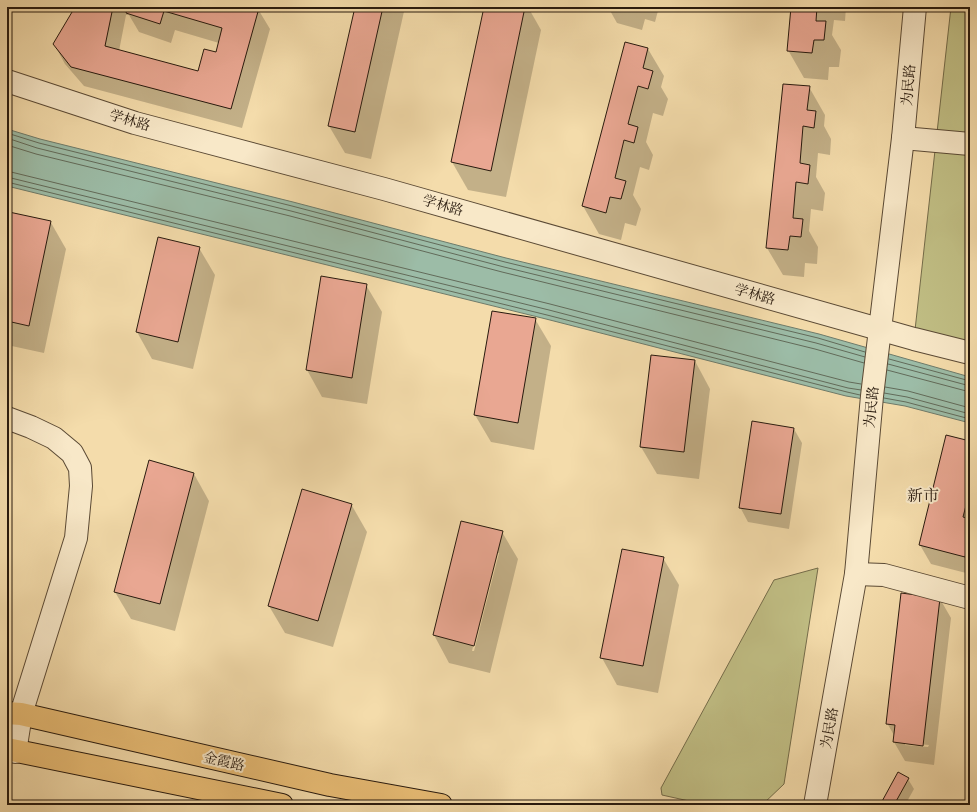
<svg xmlns="http://www.w3.org/2000/svg" width="977" height="812" font-family="'Gentium Book Plus','Noto Serif SC',serif">
	<style>
		.green { fill: #c1bf85; stroke: #746c4a }
		.water { fill: #9cbca7; stroke: #6e7b6a }
		.shadow { fill: #0003; fill-rule: evenodd }
		.lines { fill: none; stroke-linecap: round; stroke-linejoin: round }
		.shore { stroke: #626b5a; stroke-width: 1 }
		.building { fill: #e9a792; stroke: #281a0e }
		.minor-casing { stroke: #5b4a35; stroke-width: 24 }
		.major-casing { stroke: #281a0e; stroke-width: 24 }
		.minor { stroke: #f8e8c8; stroke-width: 22 }
		.major { stroke: #eabe76; stroke-width: 22 }
		.labels { text-anchor: middle; stroke-width: 4; stroke-linejoin: round; paint-order: stroke }
		.street-label { font-size: 14px; fill: #281a0e; stroke: #f8e8c8 }
		.quarter-label { font-size: 16px; fill: #281a0e; stroke: #f8e8c8 }
	</style>
	<rect width="100%" height="100%" fill="#f4dcab"/>
	<filter id="stains"><feTurbulence type="fractalNoise" baseFrequency=".005" numOctaves="4"/><feColorMatrix values="0 0 0 0 .2 0 0 0 0 .09 0 0 0 0 .02 0 0 0 .5 -.17"/></filter>
	<radialGradient id="worn" r=".72"><stop offset=".6" stop-color="#630" stop-opacity="0"/><stop offset="1" stop-color="#630" stop-opacity=".3"/></radialGradient>
	<g class="green">
		<path d="M951 7H970V353L914 339Z"/>
		<path d="M818 568 784 784 762 805H707L662 795 661 788 774 580Z"/>
	</g>
	<path class="water" d="M7 129 40 139 293 202 506 258 819 334 970 377V423L905 406 846 396 546 319 7 186Z"/>
	<g class="shadow">
		<path d="M76 7H250L258 9 270 29 242 128 84 86 65 64 54 44ZM126 15H129L139 32 171 43 175 30 219 43 216 53 199 72 119 51Z"/>
		<path d="M356 7H405L371 159 345 153 329 126Z"/>
		<path d="M485 7H528L541 30 506 197 468 190 452 162Z"/>
		<path d="M608 7H659L655 22 645 19 642 30 617 23Z"/>
		<path d="M792 7H846L845 21 834 20 832 35 841 50 839 67H829L828 80 804 78 788 50Z"/>
		<path d="M626 43 648 49 664 76 661 87 668 99 663 116 653 113 646 142 653 155 649 170 640 167 633 195 641 209 636 226 625 223 621 240 599 234 583 206Z"/>
		<path d="M809 87 825 115 824 126 831 139 830 155 818 153 816 177 825 193 823 211 811 209 809 231 818 247 817 264 805 263 804 277 783 275 767 248Z"/>
		<path d="M50 221 66 249 44 353 7 345V227Z"/>
		<path d="M199 248 215 275 193 369 152 359 137 332Z"/>
		<path d="M366 285 382 312 367 404 322 397 307 370Z"/>
		<path d="M535 319 551 346 534 450 491 442 475 415Z"/>
		<path d="M695 361 710 389 699 479 657 474 641 447Z"/>
		<path d="M794 429 802 443 789 529 748 522 740 507Z"/>
		<path d="M970 442V574L931 564 920 545Z"/>
		<path d="M194 474 209 501 175 631 131 619 115 592Z"/>
		<path d="M351 504 367 532 333 647 285 633 269 606Z"/>
		<path d="M462 522 502 532 518 559 490 673 449 663 434 635ZM496 553H499L474 651H472Z"/>
		<path d="M663 558 679 585 658 693 617 685 602 658Z"/>
		<path d="M940 599 951 618 934 765 905 761 894 742 895 737 887 723ZM905 743 929 745 928 747 905 745Z"/>
		<path d="M908 779 914 789 905 805H882Z"/>
	</g>
	<g class="lines">
		<g class="shore">
			<path d="M7 133 39 143 292 206 505 262 818 338 865 352"/>
			<path d="M7 138 37 148 291 211 504 267 816 343 865 357"/>
			<path d="M7 145 36 154 290 216 502 272 815 349 864 363"/>
			<path d="M7 171 550 304 849 382 861 384"/>
			<path d="M7 177 549 310 848 388 861 390"/>
			<path d="M7 182 547 315 847 392 860 395"/>
			<path d="M889 359 970 381"/>
			<path d="M888 364 970 386"/>
			<path d="M887 370 970 392"/>
			<path d="M885 387 908 391 970 408"/>
			<path d="M884 393 907 397 970 414"/>
			<path d="M884 398 906 402 970 419"/>
		</g>
	</g>
	<g class="building">
		<path d="M75 7H113L105 46 198 71 204 49 216 52 222 28 164 11 160 24 126 13 128 7H254L259 8 231 109 71 67 53 44Z"/>
		<path d="M355 7H383L355 132 328 126Z"/>
		<path d="M484 7H525L491 171 451 162Z"/>
		<path d="M791 7H817L816 21H826L824 40H814L812 53 787 51Z"/>
		<path d="M625 42 648 48 643 68 653 71 648 89 638 86 628 124 638 127 634 143 624 140 615 178 626 181 621 199 610 197 606 213 582 206Z"/>
		<path d="M783 84 810 86 807 110 816 111 814 128 803 126 800 163 810 165 808 184 796 182 793 218 803 219 801 237 790 236 788 250 766 248Z"/>
		<path d="M9 212 51 221 29 326 7 321V222Z"/>
		<path d="M158 237 200 247 178 342 136 332Z"/>
		<path d="M321 276 367 284 352 378 306 370Z"/>
		<path d="M492 311 536 318 518 423 474 415Z"/>
		<path d="M651 355 695 360 684 452 640 447Z"/>
		<path d="M752 421 794 428 781 514 739 508Z"/>
		<path d="M946 435 970 441V490L963 517 970 519V538L965 557 919 545Z"/>
		<path d="M149 460 194 473 160 604 114 592Z"/>
		<path d="M302 489 352 504 318 621 268 606Z"/>
		<path d="M461 521 503 531 474 646 433 635Z"/>
		<path d="M622 549 664 557 643 666 600 658Z"/>
		<path d="M901 593 940 598 923 746 893 742 895 725 886 724Z"/>
		<path d="M898 772 909 778 894 805H880Z"/>
	</g>
	<g class="lines">
		<defs>
			<g id="minor">
				<path d="M7 81 135 123 384 189 914 339 970 353"/>
				<path d="M903 138 970 144"/>
				<path d="M7 418 31 427 54 438 72 453 80 468 81 486 76 538 21 714 15 752"/>
				<path d="M856 574 884 575 970 598"/>
				<path d="M815 805 856 574 872 396 903 138 915 7"/>
			</g>
			<g id="major">
				<path d="M7 713 21 714 330 785 441 805"/>
				<path d="M7 749 282 805"/>
			</g>
		</defs>
		<use href="#minor" class="minor-casing"/>
		<use href="#major" class="major-casing"/>
		<use href="#minor" class="minor"/>
		<use href="#major" class="major"/>
	</g>
	<g class="labels">
		<g class="street-label">
			<text transform="translate(908 85) rotate(-85)" y="5">为民路</text>
			<text transform="translate(130 120) rotate(17)" y="5">学林路</text>
			<text transform="translate(443 205) rotate(16)" y="5">学林路</text>
			<text transform="translate(755 294) rotate(16)" y="5">学林路</text>
			<text transform="translate(871 407) rotate(-84)" y="5">为民路</text>
			<text transform="translate(829 728) rotate(-80)" y="5">为民路</text>
			<text transform="translate(224 761) rotate(13)" y="5">金霞路</text>
		</g>
		<g class="quarter-label">
			<text x="923" y="501">新市</text>
		</g>
	</g>
	<rect width="977" height="812" fill="none" stroke="#f4dcab" stroke-width="24"/>
	<rect x="8" y="8" width="961" height="796" fill="none" stroke="#281a0e" stroke-width="2"/>
	<rect x="12" y="12" width="953" height="788" fill="none" stroke="#281a0e"/>
	<rect width="100%" height="100%" filter="url(#stains)"/>
	<rect width="100%" height="100%" fill="url(#worn)"/>
</svg>
